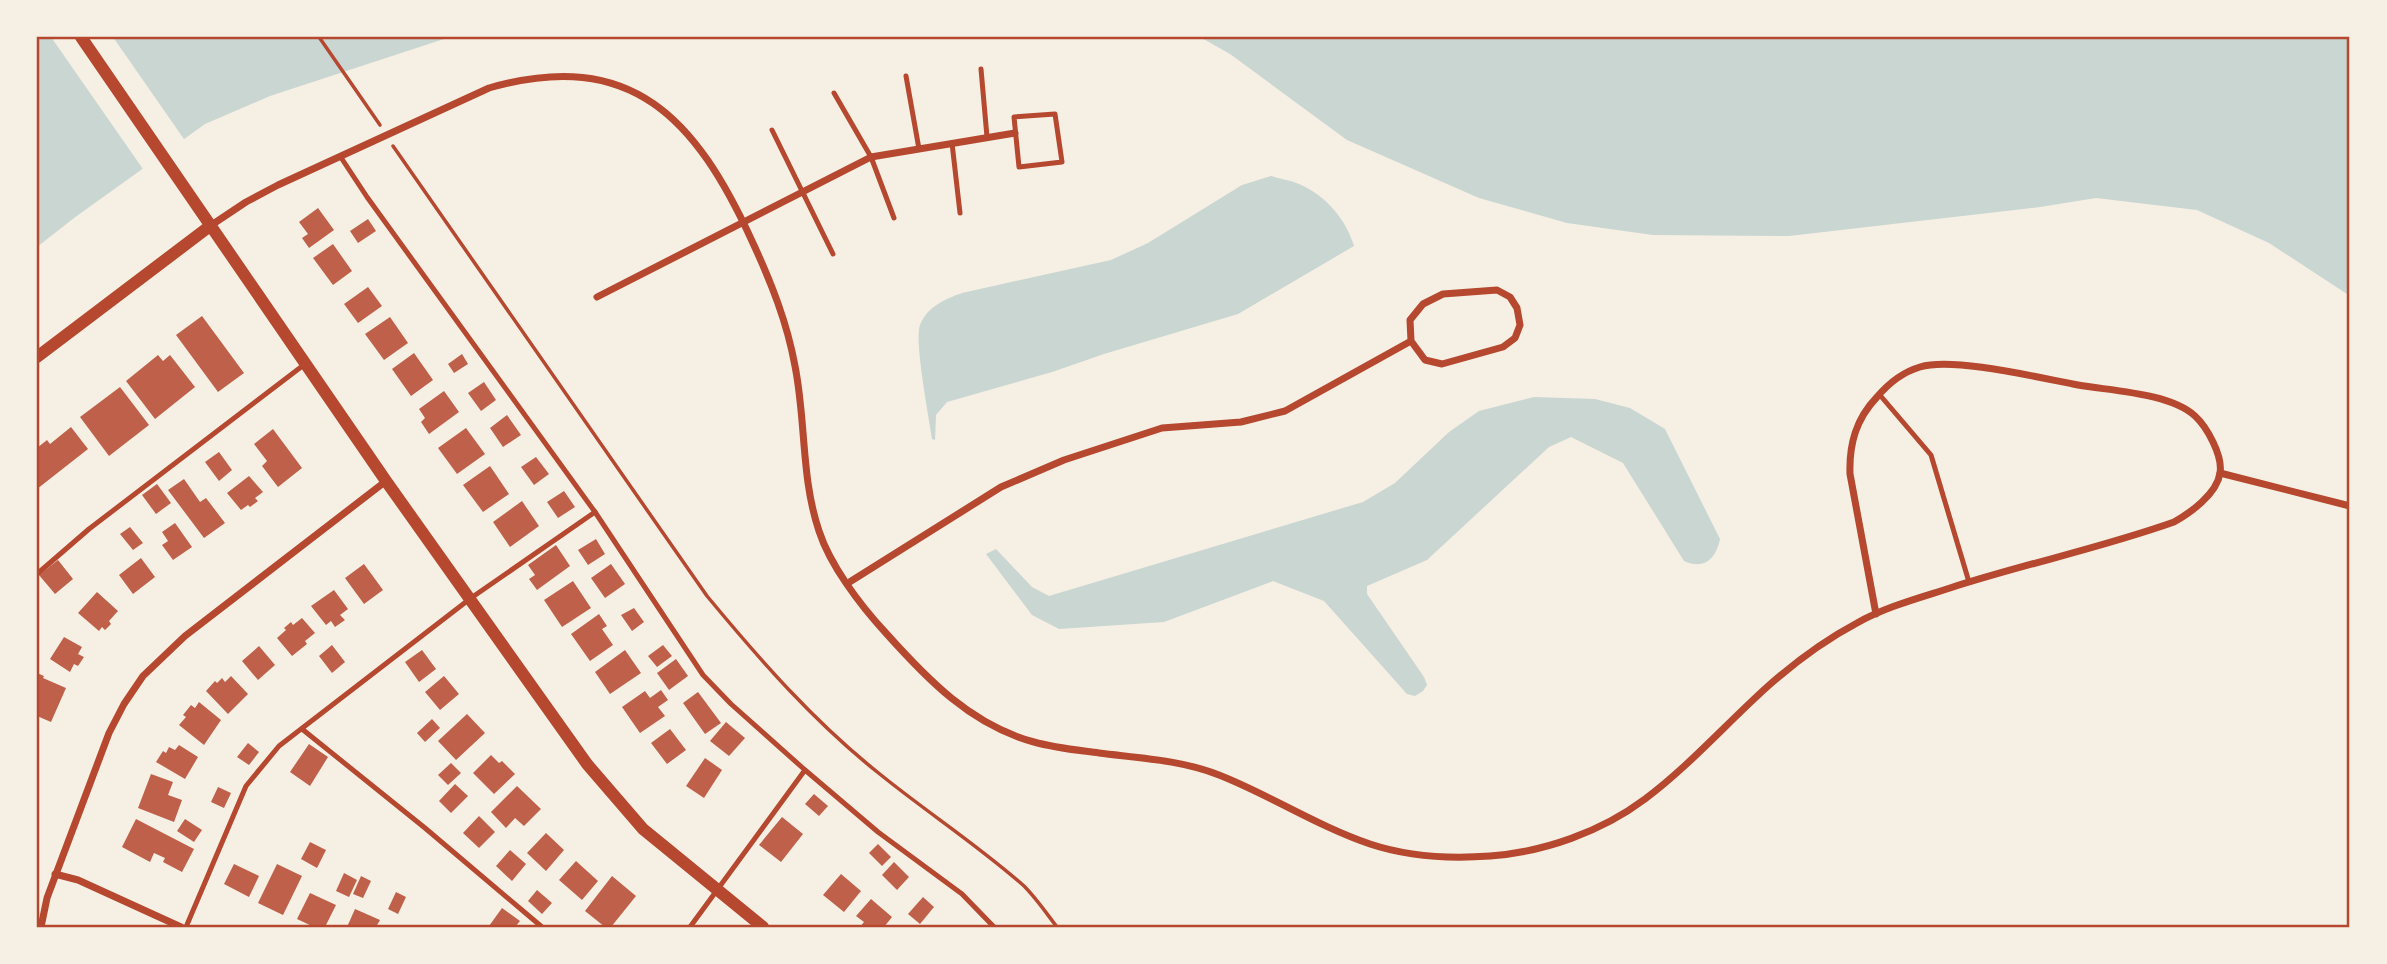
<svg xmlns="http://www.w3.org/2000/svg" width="2387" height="964" font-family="Bitter,serif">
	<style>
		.water { fill: #c9d6d2 }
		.pier { fill: #f6efe4 }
		.building { fill: #bf614a }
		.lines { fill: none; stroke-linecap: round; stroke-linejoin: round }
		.path { stroke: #b5482f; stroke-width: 3.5 }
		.service { stroke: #b5482f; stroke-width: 5 }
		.minor { stroke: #b5482f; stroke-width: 7 }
		.tertiary { stroke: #b5482f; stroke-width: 12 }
		.neatline { fill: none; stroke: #b5482f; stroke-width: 2.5 }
	</style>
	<rect width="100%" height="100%" fill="#f6efe4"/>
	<g class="water">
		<path d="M37 37H450L270 96 205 124 74 218 37 247Z"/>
		<path d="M1200 37H2350V296L2269 243 2197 210 2096 198 2040 207 1789 236 1653 235 1567 223 1479 198 1347 140 1230 54Z"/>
		<path d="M1271 176C1280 179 1290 180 1299 184 1325 195 1346 219 1354 246L1238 314 1104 354 1052 372 947 402 936 415 935 440 932 439C929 417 914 341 920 325 927 307 945 299 962 293L1111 260 1148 243 1242 185Z"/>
		<path d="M1534 397 1595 399 1630 408 1665 429 1720 539C1716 559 1704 570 1684 561L1623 463 1571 437 1549 447 1427 560 1367 586V594L1424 677 1427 685 1423 691 1415 696 1407 694 1324 601 1273 581 1164 622 1059 629 1032 615 986 554 996 549 1032 587 1049 596 1363 502 1395 483 1449 432 1479 411Z"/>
	</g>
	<path class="pier" d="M51 37H113L186 142 145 172Z"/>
	<g class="building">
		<path d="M318 208 334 230 309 248 302 238 308 234 299 222Z"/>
		<path d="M368 219 376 231 358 243 350 231Z"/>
		<path d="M333 244 352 271 333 285 313 258Z"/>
		<path d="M368 287 382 306 358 323 344 304Z"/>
		<path d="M202 316 244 373 218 392 176 335Z"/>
		<path d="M390 317 408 343 384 360 365 334Z"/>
		<path d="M414 353 433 380 411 396 392 369Z"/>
		<path d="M462 354 468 364 454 373 448 364Z"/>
		<path d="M158 355 163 361 170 355 195 387 155 419 126 381Z"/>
		<path d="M484 382 496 400 481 411 468 393Z"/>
		<path d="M120 387 149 425 109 456 80 417Z"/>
		<path d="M444 391 459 412 429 434 421 422 425 418 419 409Z"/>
		<path d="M507 415 521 435 503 447 490 428Z"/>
		<path d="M71 427 88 449 37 489V448L47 440 50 444Z"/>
		<path d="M466 428 485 454 457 474 438 448Z"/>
		<path d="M273 429 302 468 278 487 262 466 267 461 254 444Z"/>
		<path d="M219 452 232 470 219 481 205 462Z"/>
		<path d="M536 457 549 474 534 485 521 467Z"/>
		<path d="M490 466 509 494 483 512 463 485Z"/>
		<path d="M249 476 263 492 255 498 258 501 250 507 248 505 241 510 227 493Z"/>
		<path d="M184 479 200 502 206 498 225 523 204 538 168 490Z"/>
		<path d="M157 484 171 503 156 514 142 495Z"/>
		<path d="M564 491 575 507 558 518 547 502Z"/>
		<path d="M522 501 539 526 510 547 493 522Z"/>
		<path d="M175 523 192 547 173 560 162 545 168 541 162 532Z"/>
		<path d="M130 527 143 543 133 550 120 534Z"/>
		<path d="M596 539 605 554 588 565 578 550Z"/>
		<path d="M556 545 570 566 537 590 529 579 535 575 528 565Z"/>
		<path d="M141 558 155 577 133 594 119 575Z"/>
		<path d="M58 560 73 579 55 594 39 575Z"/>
		<path d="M364 564 383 590 364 604 345 578Z"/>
		<path d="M611 564 625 584 605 598 591 578Z"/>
		<path d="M573 581 591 608 562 627 544 600Z"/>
		<path d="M334 590 348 609 340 615 345 620 335 627 331 621 326 625 311 606Z"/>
		<path d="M97 592 118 611 109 621 111 624 105 630 102 627 99 631 78 613Z"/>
		<path d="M634 608 644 622 632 631 621 615Z"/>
		<path d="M599 614 607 626 602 629 613 645 590 661 571 634Z"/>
		<path d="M302 618 315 633 305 641 307 644 292 656 277 638 286 630 284 628 291 622 293 625Z"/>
		<path d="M64 637 82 647 78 654 84 657 78 666 74 664 70 672 50 659Z"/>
		<path d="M332 645 345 662 332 673 319 656Z"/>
		<path d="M663 645 672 656 657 667 648 656Z"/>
		<path d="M259 646 275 665 258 680 242 661Z"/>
		<path d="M422 650 436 669 419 682 405 662Z"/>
		<path d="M625 650 641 673 610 694 595 672Z"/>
		<path d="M676 659 688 676 669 690 657 673Z"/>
		<path d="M37 673 44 676 43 678 66 688 51 722 37 716Z"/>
		<path d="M231 676 248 694 228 714 206 691 215 681 217 683 222 678 225 682Z"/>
		<path d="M444 676 459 694 440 710 425 692Z"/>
		<path d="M661 690 668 700 658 707 665 716 640 733 622 707 645 691 650 698Z"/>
		<path d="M698 692 721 723 705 734 683 703Z"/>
		<path d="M199 702 221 720 204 745 179 725 186 717 183 715 191 705 195 708Z"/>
		<path d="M467 714 485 733 456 760 438 741Z"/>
		<path d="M432 719 440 728 425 742 417 733Z"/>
		<path d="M726 722 745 738 729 756 710 741Z"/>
		<path d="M670 729 686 750 667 764 651 743Z"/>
		<path d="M248 743 259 752 249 765 237 757Z"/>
		<path d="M309 744 328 757 310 786 290 772Z"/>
		<path d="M179 745 198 757 185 779 156 762 163 751 166 753 169 747 175 750Z"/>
		<path d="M491 755 499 763 502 761 515 774 494 794 473 773Z"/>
		<path d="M705 758 722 770 704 798 686 786Z"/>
		<path d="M451 763 461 773 448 785 438 775Z"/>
		<path d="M151 774 173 782 168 795 182 800 174 822 138 808Z"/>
		<path d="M455 784 468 796 451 813 439 801Z"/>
		<path d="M517 786 541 809 524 826 515 818 506 828 491 812Z"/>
		<path d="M218 787 231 793 224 808 211 802Z"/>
		<path d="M814 794 828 806 819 816 805 804Z"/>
		<path d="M479 816 495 832 479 848 463 833Z"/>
		<path d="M782 817 803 834 781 862 759 845Z"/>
		<path d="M136 819 194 849 182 872 163 862 165 858 154 853 150 862 122 847Z"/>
		<path d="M185 819 202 830 194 842 177 831Z"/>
		<path d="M546 833 564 850 546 871 527 853Z"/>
		<path d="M310 842 326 850 317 868 301 859Z"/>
		<path d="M878 844 891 857 882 866 869 853Z"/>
		<path d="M510 850 526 864 512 881 496 866Z"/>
		<path d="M576 861 598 881 582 900 559 880Z"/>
		<path d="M894 862 909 877 897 890 882 875Z"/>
		<path d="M234 864 259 876 249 897 224 884Z"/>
		<path d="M277 864 302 876 283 915 258 903Z"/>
		<path d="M344 873 357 880 349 897 336 891Z"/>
		<path d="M841 874 861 891 844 912 823 895Z"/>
		<path d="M361 876 371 881 363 898 353 894Z"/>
		<path d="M612 876 636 896 611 927H605L585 911Z"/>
		<path d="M537 890 552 903 542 914 528 901Z"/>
		<path d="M396 892 406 897 398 914 388 909Z"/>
		<path d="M310 893 336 905 325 927H314L297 919Z"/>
		<path d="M923 897 934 907 920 924 908 914Z"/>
		<path d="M871 899 892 917 884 927H860L864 922 856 916Z"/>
		<path d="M502 908 520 921 515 927 489 926Z"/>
		<path d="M355 909 380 920 376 927H347Z"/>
	</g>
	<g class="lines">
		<g class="path">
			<path d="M319 37 380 125"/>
			<path d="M393 146 707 596C760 660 815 723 881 775 928 813 979 846 1024 886 1036 898 1047 914 1057 927"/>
		</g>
		<g class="service">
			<path d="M981 69 987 137"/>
			<path d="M906 76 919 149"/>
			<path d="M834 93 871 157 894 218"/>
			<path d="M1055 114 1062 162 1019 167 1014 117Z"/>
			<path d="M772 130 833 254"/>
			<path d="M952 143 960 213"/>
			<path d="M340 156 367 197 595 512 703 675 731 704 805 770 878 832 962 894 994 927"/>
			<path d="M1879 394 1931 455 1969 582"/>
			<path d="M37 574 89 529 305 364"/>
			<path d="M302 729 425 828 542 927"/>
			<path d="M186 927 246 786 279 746 471 598 595 512"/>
			<path d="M690 927 805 770"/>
		</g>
		<g class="minor">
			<path d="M210 226 246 202 278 185 489 88C632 47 696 119 752 241 771 282 787 322 795 366 806 421 801 478 819 531 830 565 860 605 885 632 927 679 971 725 1034 742 1055 748 1077 750 1099 753 1139 758 1181 760 1219 775 1270 795 1317 826 1370 844 1409 857 1449 859 1490 856 1544 852 1601 832 1645 799 1689 766 1726 724 1767 687 1794 663 1825 640 1857 623 1885 607 1919 598 1950 588 2024 564 2101 548 2174 522 2190 513 2217 494 2220 473 2223 456 2207 427 2195 416 2170 393 2112 391 2078 385 2040 378 1954 357 1920 367 1903 372 1888 384 1877 397 1856 419 1849 444 1850 474L1876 614"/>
			<path d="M597 297 871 157 1015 133"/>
			<path d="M2220 473 2350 506"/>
			<path d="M848 583 1001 487 1064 460 1162 428 1241 422 1285 411 1411 341 1425 360 1442 364 1503 347 1515 338 1520 325 1517 308 1510 297 1497 290 1443 294 1423 304 1410 320 1411 341"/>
			<path d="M55 874 78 880 181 927"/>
			<path d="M41 927 47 898 109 733 124 704 143 676 185 636 386 481"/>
		</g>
		<g class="tertiary">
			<path d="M81 37 386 481 587 764 643 829 763 927"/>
			<path d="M37 357 210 226"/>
		</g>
	</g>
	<rect width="2387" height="964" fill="none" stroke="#f6efe4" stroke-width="77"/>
	<rect x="38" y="38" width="2310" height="888" class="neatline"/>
</svg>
